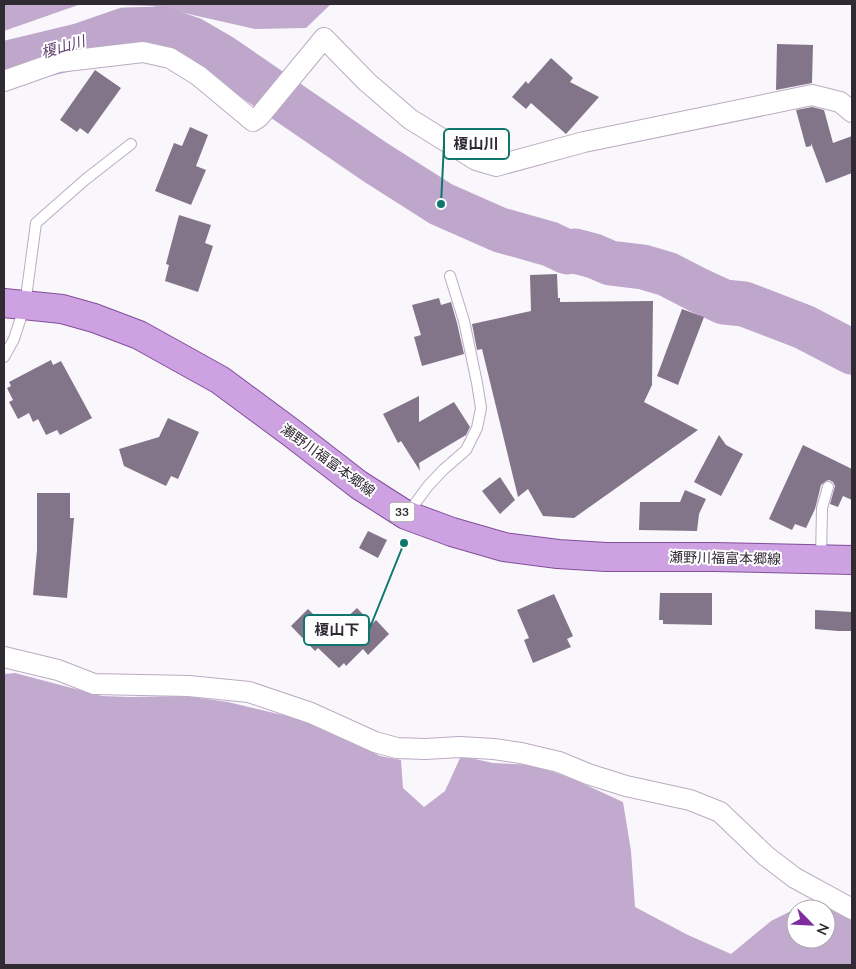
<svg xmlns="http://www.w3.org/2000/svg" width="856" height="969" font-family="Lato,'Noto Sans JP',sans-serif">
	<style>
		.forest { fill: #c2aacf; fill-rule: evenodd }
		.lines { fill: none; stroke-linecap: round; stroke-linejoin: round }
		.river { stroke: #bfa7cc; stroke-width: 45 }
		.building { fill: #827489 }
		.lane-casing { stroke: #baabc2; stroke-width: 12 }
		.street-casing { stroke: #baabc2; stroke-width: 22 }
		.primary-casing { stroke: #814e98; stroke-width: 30 }
		.lane { stroke: #fff; stroke-width: 10 }
		.street { stroke: #fff; stroke-width: 20 }
		.primary { stroke: #cea1e2; stroke-width: 28 }
		.labels { text-anchor: middle; stroke-width: 4; stroke-linejoin: round; paint-order: stroke }
		.shield { fill: #fff; stroke: #6e6a70; stroke-width: 1 }
		.shield-label { font-size: 12px; font-weight: bold; fill: #302a33 }
		.street-label { font-size: 14px; fill: #302a33; stroke: #fff }
		.water-label { font-size: 15px; font-style: italic; fill: #614071; stroke: #fff }
		.leader { fill: none; stroke: #0f766e; stroke-width: 2 }
		.callout-dot { fill: #0f766e; stroke: #fff; stroke-width: 2 }
		.callout { fill: #fff; stroke: #0f766e; stroke-width: 2 }
		.callout-label { font-size: 15px; text-anchor: middle; font-weight: bold; fill: #302a33 }
	</style>
	<rect width="100%" height="100%" fill="#faf7fc"/>
	<g class="forest">
		<path d="M4 4H331L306 28 255 29 153 6 81 4 4 31Z"/>
		<path d="M15 673 102 696 130 697 185 696 228 702 287 716 335 732 380 756 401 760 403 788 424 807 445 791 461 756 493 763 534 765 573 779 623 802 631 851 635 907 688 935 731 954 771 921 813 900 852 921V965H4V674ZM796 909H826V939H796Z"/>
	</g>
	<g class="lines">
		<path class="river" d="M4 64 79 46 125 30 161 29 191 39 222 57 375 162 441 204 500 230 550 244 567 252 575 251 594 256 610 263 643 267 667 274 698 290 724 302 744 304 804 327 852 352"/>
	</g>
	<g class="building">
		<path d="M777 44 813 45 812 83 776 90Z"/>
		<path d="M551 58 573 78 570 82 599 97 566 134 531 103 526 109 512 97 526 81 528 84Z"/>
		<path d="M95 70 121 88 88 134 80 128 77 132 60 120Z"/>
		<path d="M812 107 824 110 833 143 852 136V173L826 183 811 143V146L806 147 796 110Z"/>
		<path d="M190 127 208 135 196 166 206 170 191 205 155 191 174 143 182 146Z"/>
		<path d="M179 215 211 225 205 243 213 246 198 292 165 281 169 265 166 264Z"/>
		<path d="M557 274 558 298H560V302L653 301 652 385 644 402 698 430 574 518 543 516 528 489 518 497 482 349 477 350 472 324 531 311 530 275Z"/>
		<path d="M439 298 441 305 451 302 457 323 464 354 422 366 414 337 421 335 412 305Z"/>
		<path d="M682 309 704 317 678 385 657 376Z"/>
		<path d="M51 360 53 365 61 361 92 418 60 435 57 430 46 435 38 419 33 422 29 413 18 419 9 402 13 400 7 388 11 386 9 382Z"/>
		<path d="M419 396V422L454 402 470 427 466 435 419 463 420 471 401 441 398 443 383 414Z"/>
		<path d="M168 418 199 432 178 479 171 476 166 486 124 466 119 449 159 437Z"/>
		<path d="M719 435 726 445 743 454 721 496 694 482Z"/>
		<path d="M803 445 852 469V500L843 496 838 507 830 504 835 486 833 482 829 480 826 481 821 485 815 509 806 528 795 524 792 530 769 519Z"/>
		<path d="M500 477 515 500 500 514 482 491Z"/>
		<path d="M685 490 706 499 699 514 697 531 639 530 640 502H680Z"/>
		<path d="M37 493H70V518H74L67 598 33 595 37 550Z"/>
		<path d="M368 531 387 540 378 558 359 548Z"/>
		<path d="M660 593H712V625L663 624V620H659Z"/>
		<path d="M554 594 573 636 567 639 571 647 533 663 524 640 529 638 517 610Z"/>
		<path d="M357 608 372 624 376 620 389 634 368 655 363 649 346 666 344 663 339 668 318 648 315 651 291 626 308 609 331 632Z"/>
		<path d="M815 610 852 612V631H838L815 629Z"/>
	</g>
	<g class="lines">
		<defs>
			<g id="lane">
				<path d="M4 357 14 339 25 305 36 223 86 179 131 144"/>
				<path d="M408 513 428 486 443 470 466 450 477 428 481 408 477 383 464 321 450 276"/>
				<path d="M821 558 822 508 828 487"/>
			</g>
			<g id="street">
				<path d="M4 81 58 62 143 52 170 58 199 76 253 121 259 117 324 38 367 82 410 119 476 160 496 166 584 142 812 95 840 102 852 112"/>
				<path d="M4 657 58 670 94 684 189 686 249 692 311 713 375 742 397 748 425 749 460 747 494 749 521 753 559 762 588 774 626 786 690 800 720 812 766 856 795 878 852 909"/>
			</g>
			<path id="primary" d="M4 303 62 309 94 318 139 335 220 380 293 434 359 485 406 515 452 532 504 547 558 554 606 557H714L852 560"/>
		</defs>
		<use href="#lane" class="lane-casing"/>
		<use href="#street" class="street-casing"/>
		<use href="#primary" class="primary-casing"/>
		<use href="#lane" class="lane"/>
		<use href="#street" class="street"/>
		<use href="#primary" class="primary"/>
	</g>
	<g class="labels">
		<rect class="shield" x="389.5" y="502.5" width="25" height="19" rx="4"/>
		<g class="shield-label">
			<text x="402" y="516">33</text>
		</g>
		<g class="street-label">
			<text transform="translate(328 460) rotate(36)" y="5">瀬野川福富本郷線</text>
			<text transform="translate(725 558) rotate(1)" y="5">瀬野川福富本郷線</text>
		</g>
		<g class="water-label">
			<text transform="translate(63 47) rotate(-16)" y="5">榎山川</text>
		</g>
	</g>
	<path class="leader" d="M441 204L444 144M404 543L369 630"/>
	<g class="callout-dot">
		<circle cx="441" cy="204" r="5"/>
		<circle cx="404" cy="543" r="5"/>
	</g>
	<g class="callout">
		<rect x="444" y="129" width="65" height="30" rx="5"/>
		<rect x="304" y="615" width="65" height="30" rx="5"/>
	</g>
	<g class="callout-label">
		<text x="476" y="149">榎山川</text>
		<text x="337" y="635">榎山下</text>
	</g>
	<rect width="856" height="969" fill="none" stroke="#302a33" stroke-width="10"/>
	<g transform="translate(811 924) rotate(114)"><circle r="24" fill="#ffffff" stroke="#acaaad"/>
	<path d="M0-4L9 19L0 12L-9 19Z" fill="#7d2d9e"/>
	<text y="-8" font-size="14" font-weight="bold" text-anchor="middle" fill="#302a33">N</text>
	</g>
</svg>
